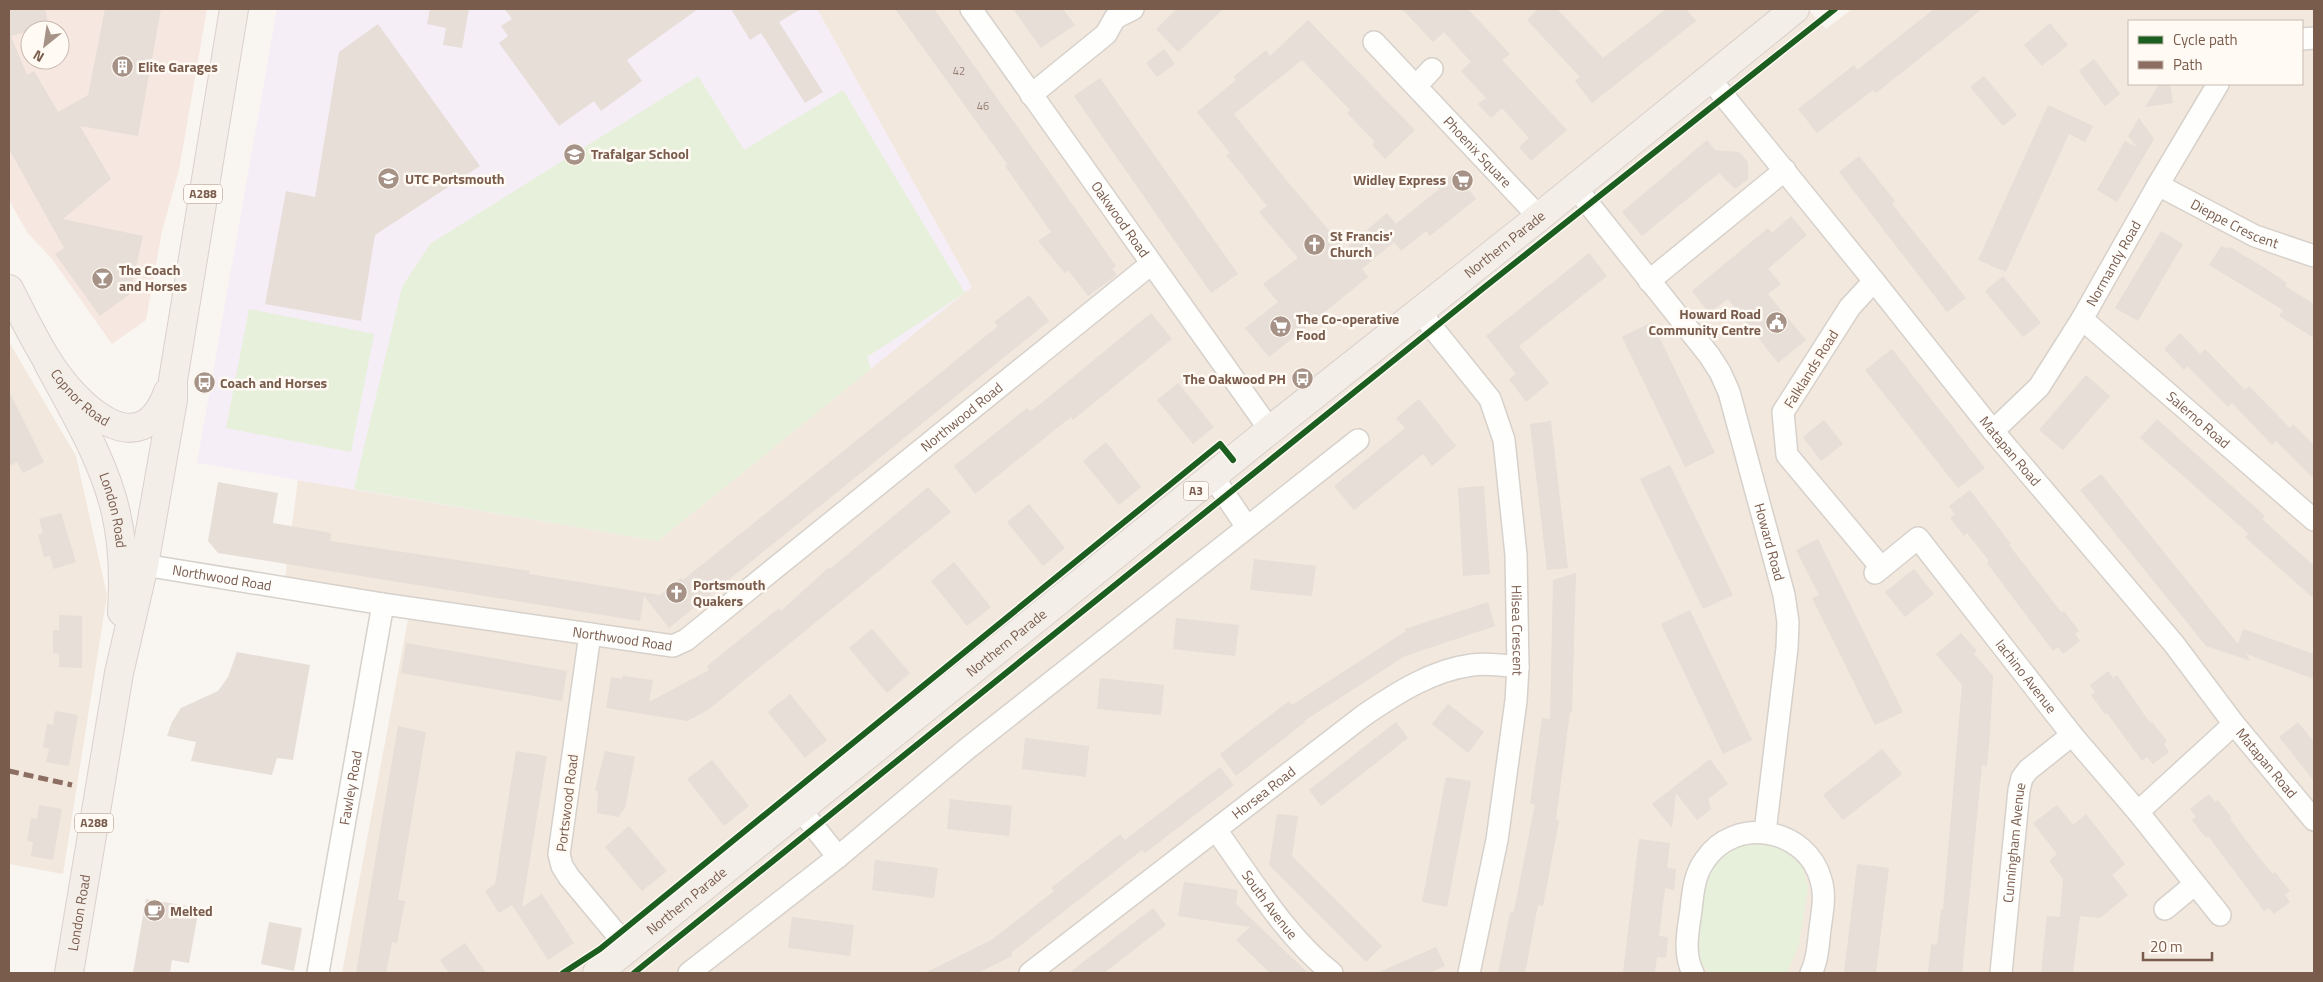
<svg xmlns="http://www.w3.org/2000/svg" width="2323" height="982" font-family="'Titillium Web',sans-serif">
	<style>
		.residential { fill: #f2e8de; fill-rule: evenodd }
		.commercial { fill: #f6e8e1; fill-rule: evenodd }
		.education { fill: #f6eef6 }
		.green { fill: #e7f0db }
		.building { fill: #e6ded7 }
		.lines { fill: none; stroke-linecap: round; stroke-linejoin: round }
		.minor-casing { stroke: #d7d1cb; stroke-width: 24 }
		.primary-casing { stroke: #dad1cc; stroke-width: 30 }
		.minor { stroke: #fefefd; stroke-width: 21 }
		.primary { stroke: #f3eee8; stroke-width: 28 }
		.quiet { stroke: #8d6e63; stroke-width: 5; stroke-dasharray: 10 5; stroke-linecap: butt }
		.cycleway-casing { stroke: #fffaf3; stroke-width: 9 }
		.cycleway { stroke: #1b5e20; stroke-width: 6 }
		.labels { text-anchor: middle; stroke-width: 5; stroke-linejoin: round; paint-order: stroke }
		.number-label { font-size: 11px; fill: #977e72 }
		.shield { fill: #fffaf3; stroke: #a28b7f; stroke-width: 1 }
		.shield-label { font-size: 12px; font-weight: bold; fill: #7a5c4d }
		.poi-label { font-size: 14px; font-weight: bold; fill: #7a5c4d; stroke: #fffaf3; text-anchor: start }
		.street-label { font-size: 14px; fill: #7a5c4d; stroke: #fffaf3 }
	</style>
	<rect width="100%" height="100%" fill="#f9f5f0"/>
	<g class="residential">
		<path d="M817 9H1808L1826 29 1852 9H2314V973H342L412 598 285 578 298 480 658 540 971 287ZM2129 21H2302V84H2129Z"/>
		<path d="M9 342 76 456 107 595 63 874 9 864Z"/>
	</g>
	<path class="commercial" d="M9 9H207L179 170 162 231 146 320 112 344 52 259 27 232 9 200ZM30 30H60V60H30Z"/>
	<path class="education" d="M277 9H817L972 287 658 541 197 463Z"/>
	<g class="green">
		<path d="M698 76 744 150 843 90 965 293 867 357 871 369 658 541 354 489 402 287 430 244Z"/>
		<path d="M249 309 374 334 351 452 226 428Z"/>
		<path d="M1759 839 1786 849 1803 867 1808 888 1799 944 1787 973H1710L1698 961 1696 937 1708 871 1737 842Z"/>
	</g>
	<g class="building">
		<path d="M9 9H45L49 26 11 36 27 75 34 71 58 112 88 95 105 9H161L138 136 80 126 111 179 63 219 143 236 130 294 100 316 55 254 64 248 9 149Z"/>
		<path d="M430 9H469L462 48 443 45 446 28 427 24Z"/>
		<path d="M505 9H698L627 60 642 81 601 111 594 101 559 126 499 43 508 36 501 26 512 19Z"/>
		<path d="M731 9H801L779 22 823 92 805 103 761 33 750 40Z"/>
		<path d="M895 9H934L1116 266 1112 269 1117 275 1088 296 1068 270 1065 273 1038 241 1051 232 1005 166 1007 164Z"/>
		<path d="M1013 9H1063L1075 25 1041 48Z"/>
		<path d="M1177 9H1223L1178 52 1156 29Z"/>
		<path d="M1402 9H1468L1510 54 1502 60 1567 130 1531 161 1519 147 1529 138 1502 108 1491 118 1478 104 1486 98 1461 71 1471 62 1444 32 1433 42Z"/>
		<path d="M1538 9H1557L1603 58 1666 9H1686L1696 21 1592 103 1575 81 1580 77 1527 20Z"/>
		<path d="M1934 9H1982L1876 93 1873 90 1817 133 1798 109 1854 65 1857 70Z"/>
		<path d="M1308 20 1415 130 1385 159 1372 145 1375 142 1347 113 1350 110 1302 60 1234 114 1286 180 1345 249 1387 213 1396 224 1439 189 1438 186 1455 172 1476 199 1430 236 1426 231 1401 251 1394 242 1362 269 1368 277 1269 357 1245 328 1278 302 1263 284 1298 258 1259 212 1267 206 1226 155 1230 153 1197 112 1236 80 1233 77 1266 50 1270 56Z"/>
		<path d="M2050 23 2068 45 2042 66 2024 45Z"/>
		<path d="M378 24 480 166 375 235 361 321 265 304 286 191 315 197 339 52Z"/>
		<path d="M1164 49 1175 64 1157 77 1146 63Z"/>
		<path d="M2094 59 2120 94 2105 106 2079 71Z"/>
		<path d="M1984 76 2017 115 2003 126 1970 87Z"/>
		<path d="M1100 78 1238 274 1211 293 1074 96Z"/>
		<path d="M2159 84H2170L2173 103 2145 107Z"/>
		<path d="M2048 105 2093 126 2085 142 2069 134 2006 272 1978 260Z"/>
		<path d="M2139 118 2154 139 2117 202 2097 190 2125 141 2137 147 2128 136Z"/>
		<path d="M1707 140 1715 150 1739 152 1748 162V179L1735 189 1719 173 1642 236 1622 212Z"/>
		<path d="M1859 156 1895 201 1892 204 1966 298 1947 312 1839 172Z"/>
		<path d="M1791 216 1807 235 1768 269 1781 284 1768 294 1806 340 1778 363 1728 299 1709 313 1692 291 1768 228 1772 233Z"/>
		<path d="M2161 231 2183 244 2138 321 2115 308Z"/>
		<path d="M2221 246 2229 249 2230 247 2268 270 2287 283 2285 286 2314 304V338L2279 316 2283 310 2209 265Z"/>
		<path d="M1589 253 1607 276 1519 346 1549 383 1526 402 1509 379 1516 374 1486 336Z"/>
		<path d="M2003 276 2041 323 2023 337 1985 291Z"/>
		<path d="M1029 295 1049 321 669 628 644 596 640 621 218 553 208 541 218 482 278 493 273 523 331 533 330 541 530 571 529 574 660 595 681 578 683 580 944 370 998 326 994 322Z"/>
		<path d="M1151 313 1172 339 1073 420 1071 417 975 494 954 466 1027 408 1030 411 1039 405Z"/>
		<path d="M1652 322 1715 453 1685 467 1622 337Z"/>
		<path d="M2180 333 2200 354 2205 349 2245 390 2249 386 2290 428 2293 424 2314 445V479L2276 441 2272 445 2232 403 2228 407 2187 366 2184 370 2164 349Z"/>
		<path d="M1892 349 1985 468 1958 488 1865 370Z"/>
		<path d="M2086 375 2110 396 2063 450 2039 430Z"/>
		<path d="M1178 383 1214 427 1193 444 1157 400Z"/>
		<path d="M9 391 44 462 23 473 17 462 9 466Z"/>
		<path d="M1419 399 1456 446 1432 466 1423 454 1354 510 1334 486 1405 428 1396 418Z"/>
		<path d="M2157 419 2265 516 2262 519 2314 566V599L2245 537 2249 534 2140 438Z"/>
		<path d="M1824 420 1843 444 1821 461 1803 437Z"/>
		<path d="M1551 421 1568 568 1547 570 1530 424Z"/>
		<path d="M1106 442 1141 487 1119 505 1083 461Z"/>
		<path d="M1670 465 1733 595 1703 609 1640 479Z"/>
		<path d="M2101 474 2238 644 2243 629 2314 654V679L2246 654 2251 661 2206 646 2080 490Z"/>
		<path d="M1484 486 1490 574 1463 576 1458 488Z"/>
		<path d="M928 487 951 512 708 710 687 721 606 708 611 677 622 679 623 676 653 680 649 702 709 670 707 666 779 608 781 611 829 567 830 569Z"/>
		<path d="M1970 490 2011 544 2009 545 2062 613 2064 611 2079 631 2075 634 2080 641 2063 654 2058 647 2053 651 1987 563 1989 561 1967 533 1964 536 1950 518 1955 514 1949 506Z"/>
		<path d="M1029 504 1065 548 1043 566 1007 522Z"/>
		<path d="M61 513 76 562 54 569 50 556 44 557 38 535 43 533 39 519Z"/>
		<path d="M1818 539 1903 712 1875 725 1812 598 1819 595 1796 550Z"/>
		<path d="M1254 559 1316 566 1312 596 1250 590Z"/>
		<path d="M954 562 991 607 967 626 931 581Z"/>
		<path d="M1914 569 1934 594 1905 617 1885 592Z"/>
		<path d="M1576 573 1572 712H1570L1556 820 1559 821 1543 906 1538 905 1525 973H1498L1510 913 1514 911 1535 804H1530L1542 718 1550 719 1553 580Z"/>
		<path d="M1488 602 1495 626 1405 656 1304 721 1305 722 1236 776 1220 754 1289 701 1292 705 1406 631 1405 629Z"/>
		<path d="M1690 610 1752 740 1723 754 1661 624Z"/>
		<path d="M59 615 82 616V668L59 667V654L53 653V630H59Z"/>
		<path d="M1176 618 1239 625 1235 656 1173 649Z"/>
		<path d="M872 629 910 673 887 693 849 648Z"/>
		<path d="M1961 633 1977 651 1974 654 1993 676 1990 733 1987 766 1982 765 1962 973H1928L1931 944 1937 945 1941 909 1943 910 1962 685 1936 654Z"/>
		<path d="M406 643 567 671 562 701 401 673Z"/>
		<path d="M237 652 310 665 293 760 277 758 272 775 191 761 196 742 167 736 172 722 181 708 218 691 228 677Z"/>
		<path d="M2108 671 2113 678 2117 675 2150 723 2152 722 2167 741 2164 744 2169 752 2153 764 2147 757 2142 761 2107 713 2105 714 2091 695 2095 692 2090 685Z"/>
		<path d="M1100 678 1164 685 1161 715 1097 709Z"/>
		<path d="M790 694 827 740 805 758 768 712Z"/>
		<path d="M1448 704 1484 732 1468 753 1432 724Z"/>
		<path d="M55 711 78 715 69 766 46 762 49 749 43 747 45 736 47 724 53 725Z"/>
		<path d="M1396 722 1408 738 1321 806 1309 790Z"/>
		<path d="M2298 722 2314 742V781L2279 737Z"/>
		<path d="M398 726 426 732 398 900 405 901 397 943 392 942 386 973H356Z"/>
		<path d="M1025 738 1089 746 1086 777 1022 769Z"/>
		<path d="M1882 749 1902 774 1843 820 1823 795Z"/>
		<path d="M516 751 547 756 522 907 542 894 574 943 548 960 512 905 499 913 485 891 495 884Z"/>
		<path d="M605 751 635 757 625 808 618 817 597 813 598 791 595 790Z"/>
		<path d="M1710 759 1728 784 1708 799 1711 809 1697 820 1676 793 1672 828 1652 804Z"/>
		<path d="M712 760 749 806 724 826 687 779Z"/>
		<path d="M1220 767 1234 785 1145 853 1142 850 1011 953 1012 956 978 973H925L993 939 1054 891 1051 888 1120 834 1125 840Z"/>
		<path d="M1446 777 1471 781 1447 907 1422 902Z"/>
		<path d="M2209 794 2215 802 2218 800 2232 818 2230 819 2261 860 2273 874 2275 872 2290 891 2285 895 2290 902 2274 914 2269 908 2264 911 2208 836 2206 838 2192 820 2196 817 2190 809Z"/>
		<path d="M950 799 1012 806 1009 836 947 829Z"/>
		<path d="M39 805 62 809 53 860 31 856 33 842 27 841 29 830 31 818 37 819Z"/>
		<path d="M2057 805 2073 825 2086 814 2125 864 2112 875 2128 895 2100 918 2080 916 2073 973H2041L2047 916 2060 917 2063 879 2049 861 2057 854 2033 823Z"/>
		<path d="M1277 814 1298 816 1292 856 1382 946 1366 962 1269 865Z"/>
		<path d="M629 826 667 871 642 891 605 847Z"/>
		<path d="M1639 839 1670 843 1667 868 1676 869 1674 890 1665 888 1659 936 1668 937 1666 958 1657 957 1655 973H1623Z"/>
		<path d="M875 860 938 868 934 898 872 890Z"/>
		<path d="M1857 864 1889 868 1876 973H1844Z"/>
		<path d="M1184 882 1238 890 1236 904 1308 973H1270L1236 940 1250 927 1178 916Z"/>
		<path d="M146 899 199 908 189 963 172 960 170 973H133Z"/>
		<path d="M1153 908 1166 925 1104 973H1069Z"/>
		<path d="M792 917 854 925 850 956 788 948Z"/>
		<path d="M269 922 302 928 294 971 261 964Z"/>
		<path d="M465 943 486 973H449L440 960Z"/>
		<path d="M1436 947 1445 966 1429 973H1377Z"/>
	</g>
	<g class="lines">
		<defs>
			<g id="minor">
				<path id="s1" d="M971 9 1270 430"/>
				<path d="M2302 39 2314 38"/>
				<path id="s2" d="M1374 42 1539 217"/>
				<path id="s3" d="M1710 79 1874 281 1993 431 2174 644 2234 724 2314 820"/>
				<path d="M1416 86 1432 69"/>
				<path d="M1031 95 1106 34 1115 18 1133 9"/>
				<path id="s4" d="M2158 185 2255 236 2314 256"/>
				<path id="s5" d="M1576 188 1709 355 1720 372 1729 392 1784 595 1788 622 1787 648 1765 832"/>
				<path d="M1649 281 1785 170"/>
				<path d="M1874 281 1850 307 1783 412 1787 455 1874 559"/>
				<path id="s6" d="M1420 312 1490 399 1504 440 1516 555 1518 667 1516 701 1497 840 1469 973"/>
				<path id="s7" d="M2082 319 2314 520"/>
				<path id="s8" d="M1993 431 2039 387 2082 319 2158 185 2218 84"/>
				<path d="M1213 477 1247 527"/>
				<path id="s9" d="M144 565 383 604 673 646 686 640 1151 264"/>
				<path id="s10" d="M1875 573 1918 538 2072 735 2138 812 2220 915"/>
				<path d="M590 634 559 854 562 866 569 877 629 949"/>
				<path d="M800 809 838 857"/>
				<path d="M2138 812 2234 724"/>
				<path id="s11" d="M1216 830C1251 878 1285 936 1332 973"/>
				<path d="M2165 909 2194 885"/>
				<path id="s12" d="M318 973 383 604"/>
				<path d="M689 973 838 857 968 748 1358 440"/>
				<path id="s13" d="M1030 973 1363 716C1395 694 1432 670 1472 665 1487 663 1503 665 1518 667"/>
				<path d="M1693 973C1683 953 1688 931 1691 910 1693 892 1694 875 1705 860 1735 815 1807 828 1821 880 1826 896 1822 913 1820 929 1818 944 1818 960 1811 973"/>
				<path id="s14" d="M2001 973 2019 790 2022 778 2028 770 2072 735"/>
			</g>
			<g id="primary">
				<path id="s15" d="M9 289C22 314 34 340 49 363 75 404 140 469 168 392"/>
				<path id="s16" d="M48 363C73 410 104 460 116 513 123 544 124 580 122 612"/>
				<path id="s17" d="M69 973 119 673 144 565 173 400V380L234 9"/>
				<path id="s18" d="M597 973 1270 430 1539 217 1795 9"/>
			</g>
		</defs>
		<use href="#minor" class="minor-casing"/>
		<use href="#primary" class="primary-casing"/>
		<use href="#minor" class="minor"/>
		<use href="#primary" class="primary"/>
		<path class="quiet" d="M9 771 72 785"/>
		<defs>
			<g id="cycleway">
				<path d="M563 973 600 949 1220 444 1233 460"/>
				<path d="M634 973 1481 290 1835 9"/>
			</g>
		</defs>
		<use href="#cycleway" class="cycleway-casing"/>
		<use href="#cycleway" class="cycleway"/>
	</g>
	<defs>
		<symbol id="building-disc" viewBox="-11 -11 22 22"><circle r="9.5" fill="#a69286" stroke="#fffaf3"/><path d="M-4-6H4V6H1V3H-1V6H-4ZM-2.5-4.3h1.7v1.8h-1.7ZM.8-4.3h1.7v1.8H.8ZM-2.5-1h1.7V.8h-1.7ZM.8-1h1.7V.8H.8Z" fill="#fff"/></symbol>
		<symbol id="school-disc" viewBox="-11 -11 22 22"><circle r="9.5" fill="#a69286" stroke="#fffaf3"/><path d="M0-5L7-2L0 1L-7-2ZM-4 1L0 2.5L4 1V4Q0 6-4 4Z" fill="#fff"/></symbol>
		<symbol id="supermarket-disc" viewBox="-11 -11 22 22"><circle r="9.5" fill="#a69286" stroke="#fffaf3"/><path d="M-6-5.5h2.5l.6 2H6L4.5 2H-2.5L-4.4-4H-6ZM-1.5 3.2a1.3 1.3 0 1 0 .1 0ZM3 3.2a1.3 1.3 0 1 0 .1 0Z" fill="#fff"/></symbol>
		<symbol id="church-disc" viewBox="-11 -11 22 22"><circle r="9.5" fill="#a69286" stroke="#fffaf3"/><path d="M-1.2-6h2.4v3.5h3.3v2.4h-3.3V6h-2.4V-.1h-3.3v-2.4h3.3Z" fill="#fff"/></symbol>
		<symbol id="bar-disc" viewBox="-11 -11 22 22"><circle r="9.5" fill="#a69286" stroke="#fffaf3"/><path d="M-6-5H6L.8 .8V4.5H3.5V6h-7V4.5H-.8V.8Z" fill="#fff"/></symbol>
		<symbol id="civic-disc" viewBox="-11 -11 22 22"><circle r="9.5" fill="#a69286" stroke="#fffaf3"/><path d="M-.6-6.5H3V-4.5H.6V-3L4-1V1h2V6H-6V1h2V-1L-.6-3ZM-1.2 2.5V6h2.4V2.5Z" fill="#fff"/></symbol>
		<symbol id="bus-disc" viewBox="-11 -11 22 22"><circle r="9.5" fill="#a69286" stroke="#fffaf3"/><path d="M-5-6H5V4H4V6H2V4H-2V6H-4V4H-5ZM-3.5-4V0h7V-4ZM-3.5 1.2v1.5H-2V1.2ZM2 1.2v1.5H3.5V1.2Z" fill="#fff"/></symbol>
		<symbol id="cafe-disc" viewBox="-11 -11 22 22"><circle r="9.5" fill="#a69286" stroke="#fffaf3"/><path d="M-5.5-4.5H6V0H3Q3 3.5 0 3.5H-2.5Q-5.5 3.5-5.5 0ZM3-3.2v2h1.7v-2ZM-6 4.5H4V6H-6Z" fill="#fff"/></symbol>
	</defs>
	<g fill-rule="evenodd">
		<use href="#building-disc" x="110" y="54" width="25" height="25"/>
		<use href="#school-disc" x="562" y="142" width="25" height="25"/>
		<use href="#school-disc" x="376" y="166" width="25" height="25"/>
		<use href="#supermarket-disc" x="1450" y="168" width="25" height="25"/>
		<use href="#church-disc" x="1302" y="232" width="25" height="25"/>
		<use href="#bar-disc" x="90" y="266" width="25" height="25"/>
		<use href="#civic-disc" x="1764" y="310" width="25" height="25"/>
		<use href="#supermarket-disc" x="1268" y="314" width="25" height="25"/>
		<use href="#bus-disc" x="1290" y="366" width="25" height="25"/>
		<use href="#bus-disc" x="192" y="370" width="25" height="25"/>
		<use href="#church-disc" x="664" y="580" width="25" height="25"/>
		<use href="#cafe-disc" x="142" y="898" width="25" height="25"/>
	</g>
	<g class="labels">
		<g class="number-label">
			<text x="959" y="75">42</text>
			<text x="983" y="110">46</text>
		</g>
		<g class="shield">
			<rect x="184" y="184.5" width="38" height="19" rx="4"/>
			<rect x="1183.5" y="481.5" width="25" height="19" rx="4"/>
			<rect x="75" y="813.5" width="38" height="19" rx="4"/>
		</g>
		<g class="shield-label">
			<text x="203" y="198">A288</text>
			<text x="1196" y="495">A3</text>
			<text x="94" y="827">A288</text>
		</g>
		<g class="poi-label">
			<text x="138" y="72">Elite Garages</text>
			<text x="591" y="159">Trafalgar School</text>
			<text x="405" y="184">UTC Portsmouth</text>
			<text x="1446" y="185" text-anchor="end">Widley Express</text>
			<text x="1330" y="241">St Francis'<tspan x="1330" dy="16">Church</tspan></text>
			<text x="119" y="275">The Coach<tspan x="119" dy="16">and Horses</tspan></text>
			<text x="1761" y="319" text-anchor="end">Howard Road<tspan x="1761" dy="16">Community Centre</tspan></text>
			<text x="1296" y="324">The Co-operative<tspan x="1296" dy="16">Food</tspan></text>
			<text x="1286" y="384" text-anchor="end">The Oakwood PH</text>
			<text x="220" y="388">Coach and Horses</text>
			<text x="693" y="590">Portsmouth<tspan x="693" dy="16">Quakers</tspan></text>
			<text x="170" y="916">Melted</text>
		</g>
		<g class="street-label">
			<text dy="5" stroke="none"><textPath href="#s2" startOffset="151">Phoenix Square</textPath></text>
			<text dy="5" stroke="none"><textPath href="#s1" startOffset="258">Oakwood Road</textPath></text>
			<text dy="5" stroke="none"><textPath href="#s4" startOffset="86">Dieppe Crescent</textPath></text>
			<text dy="5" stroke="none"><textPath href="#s18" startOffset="1164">Northern Parade</textPath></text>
			<text dy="5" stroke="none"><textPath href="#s8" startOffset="208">Normandy Road</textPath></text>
			<text transform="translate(1811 369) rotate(-58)" y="5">Falklands Road</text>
			<text dy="5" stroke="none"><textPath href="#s15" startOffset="131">Copnor Road</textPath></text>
			<text dy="5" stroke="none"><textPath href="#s9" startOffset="904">Northwood Road</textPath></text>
			<text dy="5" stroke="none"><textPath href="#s7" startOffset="154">Salerno Road</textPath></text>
			<text dy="5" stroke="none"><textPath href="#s3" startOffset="478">Matapan Road</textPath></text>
			<text dy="5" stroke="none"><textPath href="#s16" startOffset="162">London Road</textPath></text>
			<text dy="5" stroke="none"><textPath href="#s5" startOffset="411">Howard Road</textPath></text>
			<text dy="5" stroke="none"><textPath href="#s9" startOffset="79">Northwood Road</textPath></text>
			<text dy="5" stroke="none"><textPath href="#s6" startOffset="346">Hilsea Crescent</textPath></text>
			<text dy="5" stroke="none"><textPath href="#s9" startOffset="484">Northwood Road</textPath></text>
			<text dy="5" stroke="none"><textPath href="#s18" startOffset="526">Northern Parade</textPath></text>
			<text dy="5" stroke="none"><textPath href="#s10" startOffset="231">Iachino Avenue</textPath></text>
			<text dy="5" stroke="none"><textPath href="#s3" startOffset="882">Matapan Road</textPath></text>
			<text dy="5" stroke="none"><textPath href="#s12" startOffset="188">Fawley Road</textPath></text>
			<text dy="5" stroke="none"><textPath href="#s13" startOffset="295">Horsea Road</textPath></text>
			<text transform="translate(567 803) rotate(-83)" y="5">Portswood Road</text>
			<text dy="5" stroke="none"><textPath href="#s14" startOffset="131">Cunningham Avenue</textPath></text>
			<text dy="5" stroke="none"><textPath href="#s18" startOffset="115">Northern Parade</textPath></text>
			<text dy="5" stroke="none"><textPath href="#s11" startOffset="92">South Avenue</textPath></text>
			<text dy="5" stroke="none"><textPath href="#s17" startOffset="61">London Road</textPath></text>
		</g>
	</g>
	<rect width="2323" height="982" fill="none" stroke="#7a5c4d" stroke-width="20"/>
	<rect x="2128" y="20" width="175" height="65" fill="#fffaf3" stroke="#cabbb1"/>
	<rect x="2138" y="36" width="25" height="8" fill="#1b5e20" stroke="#cabbb1"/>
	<text x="2173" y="45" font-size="15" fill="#7a5c4d">Cycle path</text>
	<rect x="2138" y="61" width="25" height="8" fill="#8d6e63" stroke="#cabbb1"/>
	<text x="2173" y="70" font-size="15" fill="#7a5c4d">Path</text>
	<g transform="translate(45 45) rotate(210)"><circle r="24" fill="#fffaf3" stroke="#cabbb1"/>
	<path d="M0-4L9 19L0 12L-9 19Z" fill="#a69286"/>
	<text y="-8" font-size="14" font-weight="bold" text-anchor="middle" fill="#7a5c4d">N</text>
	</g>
	<path d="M2143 952v8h69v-8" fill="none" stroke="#7a5c4d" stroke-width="2.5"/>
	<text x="2150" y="952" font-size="15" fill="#7a5c4d" stroke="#fffaf3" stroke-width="4" paint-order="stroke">20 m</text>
</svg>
